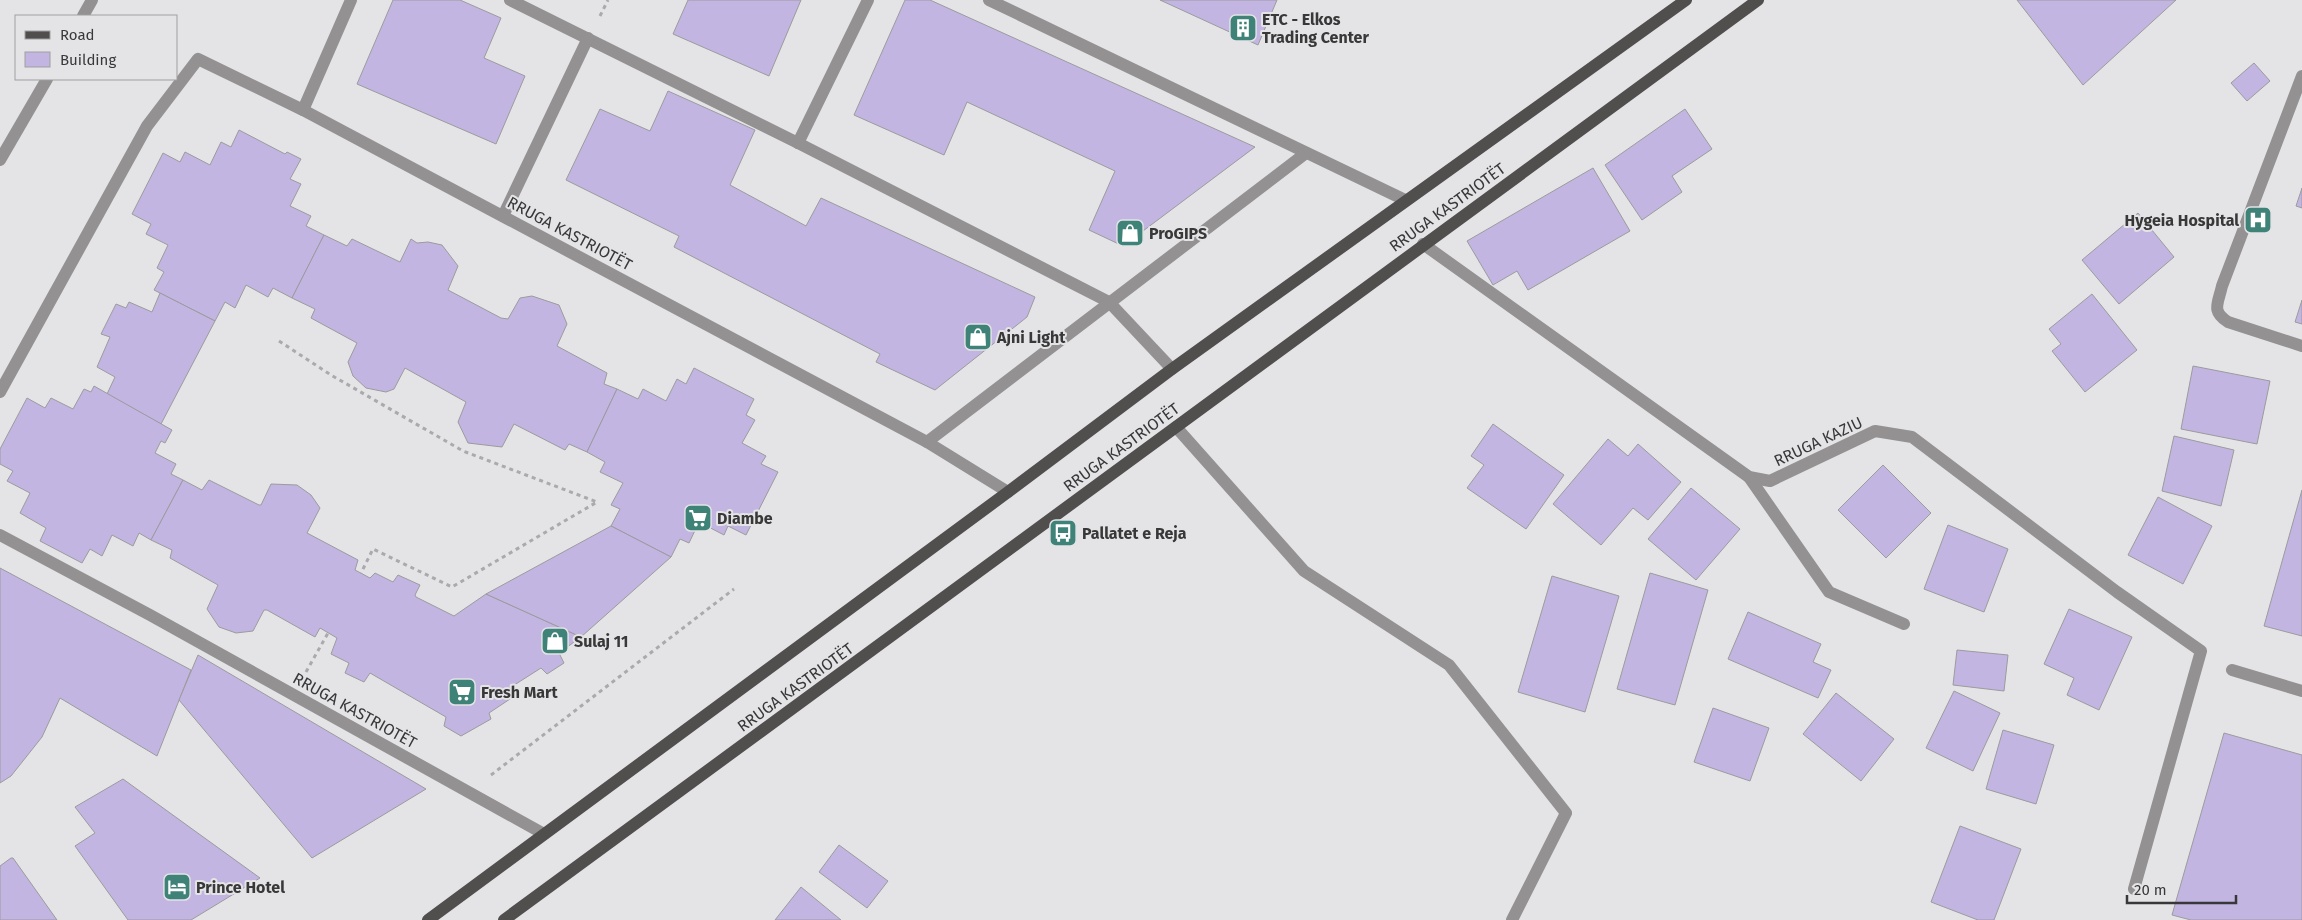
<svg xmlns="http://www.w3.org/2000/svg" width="2302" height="920" font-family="'Fira Sans',sans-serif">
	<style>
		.building { fill: #c2b5e1; stroke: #9c9b9e }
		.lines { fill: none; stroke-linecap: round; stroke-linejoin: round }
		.path { stroke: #aaa9ac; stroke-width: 3; stroke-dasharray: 4 4; stroke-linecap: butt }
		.minor { stroke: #939191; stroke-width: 12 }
		.major { stroke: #514e4e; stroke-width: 12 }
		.labels { text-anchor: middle; stroke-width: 4; stroke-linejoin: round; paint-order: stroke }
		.poi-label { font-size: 16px; font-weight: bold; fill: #383839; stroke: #e4e3e6; text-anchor: start }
		.street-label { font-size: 16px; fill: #383839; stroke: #e4e3e6 }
	</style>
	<rect width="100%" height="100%" fill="#e4e3e6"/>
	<g class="building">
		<path d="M393 0H460L501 18 484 58 525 76 496 144 357 84Z"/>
		<path d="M688 0H801L769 76 673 34Z"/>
		<path d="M905 0H930L1255 147 1123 246 1089 230 1115 171 967 102 944 155 854 115Z"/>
		<path d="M1160 0H1277L1258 45Z"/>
		<path d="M2017 0H2176L2083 85Z"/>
		<path d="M2254 63 2270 81 2247 101 2231 83Z"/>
		<path d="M668 91 755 130 730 185 806 226 821 198 1035 297 1027 317 935 390 876 362 880 354 674 247 679 236 566 180 600 109 650 131Z"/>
		<path d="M1685 109 1712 149 1672 176 1682 192 1642 220 1605 165Z"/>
		<path d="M239 130 285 154 287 152 301 159 290 179 301 184 290 206 311 216 306 226 324 235 292 298 273 288 268 297 246 285 235 308 225 302 215 321 154 290 164 272 157 268 168 245 146 234 151 224 132 214 163 153 180 162 185 152 210 165 221 142 231 147Z"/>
		<path d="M1593 168 1630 231 1528 290 1517 271 1493 285 1467 241Z"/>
		<path d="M2302 188V208L2296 206Z"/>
		<path d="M2138 213 2174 257 2119 304 2082 260Z"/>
		<path d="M324 235 347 246 352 239 400 262 411 239 417 243 428 242 442 245 458 266 448 290 501 318 508 319 520 298 532 296 559 305 567 324 557 346 607 373 604 384 617 389 587 452 569 444 565 450 514 424 502 447 468 443 458 422 466 402 405 368 394 389 386 392 366 388 353 376 348 362 357 343 311 318 315 309 292 298Z"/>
		<path d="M160 293 215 321 161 424 107 394 115 377 97 367 110 337 101 334 116 304 126 308 129 302 152 312Z"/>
		<path d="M2092 294 2137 350 2085 392 2052 351 2061 344 2049 329Z"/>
		<path d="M2302 300V324L2295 322Z"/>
		<path d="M2193 366 2270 381 2257 444 2181 429Z"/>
		<path d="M694 368 754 399 746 415 755 420 742 443 766 456 761 464 778 472 746 535 728 526 724 535 699 522 689 543 680 539 671 557 611 526 620 509 611 505 623 483 600 472 605 462 587 452 617 389 638 399 643 389 666 401 677 379 686 384Z"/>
		<path d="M94 386 172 430 165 443 161 441 155 453 176 464 171 474 183 480 151 540 139 533 133 546 112 535 102 556 90 549 82 563 40 541 46 528 20 513 30 493 7 481 13 471 0 464V449L27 398 45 408 51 398 73 409 84 389 91 392Z"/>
		<path d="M1493 424 1564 475 1526 529 1467 488 1484 465 1471 456Z"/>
		<path d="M2174 436 2234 450 2221 506 2162 491Z"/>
		<path d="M1608 439 1628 456 1638 444 1681 482 1648 520 1633 508 1601 545 1553 504Z"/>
		<path d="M1883 465 1931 513 1886 558 1838 510Z"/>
		<path d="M183 480 202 490 209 480 259 505H261L271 484 297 485 311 495 320 508 307 533 358 560 355 570 370 578 375 573 393 582 398 575 420 585 415 595 416 597 454 616 486 594 581 637 559 653 564 663 547 674 541 668 508 689 513 697 489 713 491 719 461 736 444 726 446 717 370 673 364 682 345 673 349 663 331 654 337 638 320 628 315 637 267 610H264L253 631 236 633 219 627 207 609 218 585 170 558 172 550 151 540Z"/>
		<path d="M1691 488 1740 529 1696 580 1648 539Z"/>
		<path d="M2302 490V636L2264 626Z"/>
		<path d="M2158 497 2212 526 2183 584 2128 555Z"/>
		<path d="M1948 525 2008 549 1984 612 1924 589Z"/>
		<path d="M611 526 671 557 581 637 486 594Z"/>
		<path d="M0 568 191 670 157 756 60 698 42 737 11 776 0 783Z"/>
		<path d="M1650 573 1708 590 1675 705 1617 689Z"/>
		<path d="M1552 576 1619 596 1585 712 1518 692Z"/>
		<path d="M2069 609 2132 637 2099 710 2067 695 2074 678 2044 664Z"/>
		<path d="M1748 612 1821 644 1813 662 1831 670 1818 698 1728 659Z"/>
		<path d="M1957 650 2008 655 2004 691 1953 685Z"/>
		<path d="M198 655 426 789 312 858 179 700Z"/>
		<path d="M1954 691 2000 713 1973 771 1926 748Z"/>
		<path d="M1836 693 1894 739 1861 781 1803 734Z"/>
		<path d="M1713 708 1769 728 1750 781 1694 762Z"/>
		<path d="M2003 730 2054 745 2036 804 1986 789Z"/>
		<path d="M2224 733 2302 755V920H2191L2172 915Z"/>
		<path d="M123 779 260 878 191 920H128L75 846 95 833 75 807Z"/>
		<path d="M1960 826 2021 849 1994 920H1978L1931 902Z"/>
		<path d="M839 845 888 881 867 908 819 872Z"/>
		<path d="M11 858H13L57 920H0V866Z"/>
		<path d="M801 887 841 920H775Z"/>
	</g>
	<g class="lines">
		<g class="path">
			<path d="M600 16 608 0"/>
			<path d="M279 341 331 375 463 451 597 502 452 587 373 549 361 573"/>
			<path d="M306 672 328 633"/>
			<path d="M491 775 734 589"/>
		</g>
		<g class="minor">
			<path d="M510 0 798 143 1109 302 1172 369"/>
			<path d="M989 0 1405 200"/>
			<path d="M83 16 92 0"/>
			<path d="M2302 76 2222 286C2218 304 2211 311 2228 322L2302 346"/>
			<path d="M303 110 351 0"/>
			<path d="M798 143 868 0"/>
			<path d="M0 160 47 79"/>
			<path d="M503 216 588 38"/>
			<path d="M1423 244 1749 477 1770 481 1875 431 1912 437 2117 592 2201 651 2134 889"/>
			<path d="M0 392 147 126 198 59 303 110 927 442 1008 492"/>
			<path d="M1176 427 1304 571 1449 665 1566 813 1512 920"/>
			<path d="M927 442 1306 153"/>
			<path d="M1749 477 1829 592 1904 624"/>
			<path d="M0 535 150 615 544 834"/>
			<path d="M2232 670 2302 691"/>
		</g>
		<g class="major">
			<path d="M428 920 1008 492 1172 369 1686 0"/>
			<path d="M504 920 1758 0"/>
		</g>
	</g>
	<defs>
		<symbol id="building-square" viewBox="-11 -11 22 22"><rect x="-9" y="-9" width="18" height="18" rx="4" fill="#3f8378" stroke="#e4e3e6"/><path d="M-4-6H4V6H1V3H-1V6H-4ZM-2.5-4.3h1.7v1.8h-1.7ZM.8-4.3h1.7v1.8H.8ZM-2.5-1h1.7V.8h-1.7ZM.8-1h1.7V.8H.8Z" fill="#fff"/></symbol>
		<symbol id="hospital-square" viewBox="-11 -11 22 22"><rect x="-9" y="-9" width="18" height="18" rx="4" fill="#3f8378" stroke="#e4e3e6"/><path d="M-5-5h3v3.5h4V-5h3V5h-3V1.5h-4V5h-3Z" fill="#fff"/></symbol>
		<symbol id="shop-square" viewBox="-11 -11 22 22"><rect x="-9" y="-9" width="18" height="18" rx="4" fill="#3f8378" stroke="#e4e3e6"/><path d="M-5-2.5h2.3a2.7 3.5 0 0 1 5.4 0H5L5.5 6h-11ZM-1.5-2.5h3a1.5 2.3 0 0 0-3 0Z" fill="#fff"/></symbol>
		<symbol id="supermarket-square" viewBox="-11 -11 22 22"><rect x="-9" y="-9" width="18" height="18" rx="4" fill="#3f8378" stroke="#e4e3e6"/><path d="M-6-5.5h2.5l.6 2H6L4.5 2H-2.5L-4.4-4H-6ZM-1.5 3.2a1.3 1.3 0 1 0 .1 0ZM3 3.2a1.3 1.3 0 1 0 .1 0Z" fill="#fff"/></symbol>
		<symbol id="bus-square" viewBox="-11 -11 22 22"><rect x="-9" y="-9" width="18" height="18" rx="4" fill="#3f8378" stroke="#e4e3e6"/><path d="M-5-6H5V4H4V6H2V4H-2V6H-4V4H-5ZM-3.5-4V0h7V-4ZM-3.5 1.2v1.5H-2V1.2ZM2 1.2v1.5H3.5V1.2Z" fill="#fff"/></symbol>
		<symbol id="hotel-square" viewBox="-11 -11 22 22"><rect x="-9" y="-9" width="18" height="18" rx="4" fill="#3f8378" stroke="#e4e3e6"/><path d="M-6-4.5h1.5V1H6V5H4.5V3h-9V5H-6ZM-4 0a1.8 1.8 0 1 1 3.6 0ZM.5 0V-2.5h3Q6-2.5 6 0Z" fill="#fff"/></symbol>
	</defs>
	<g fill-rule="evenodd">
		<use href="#building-square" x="1227" y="12" width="32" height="32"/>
		<use href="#hospital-square" x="2242" y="204" width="32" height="32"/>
		<use href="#shop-square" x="1114" y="217" width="32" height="32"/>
		<use href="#shop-square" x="962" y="321" width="32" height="32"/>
		<use href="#supermarket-square" x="682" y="502" width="32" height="32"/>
		<use href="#bus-square" x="1047" y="517" width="32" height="32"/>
		<use href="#shop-square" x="539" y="625" width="32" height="32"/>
		<use href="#supermarket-square" x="446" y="676" width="32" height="32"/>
		<use href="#hotel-square" x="161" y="871" width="32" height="32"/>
	</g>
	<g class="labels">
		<g class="poi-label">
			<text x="1262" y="25">ETC - Elkos<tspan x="1262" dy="18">Trading Center</tspan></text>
			<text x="2239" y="226" text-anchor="end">Hygeia Hospital</text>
			<text x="1149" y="239">ProGIPS</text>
			<text x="997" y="343">Ajni Light</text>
			<text x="717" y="524">Diambe</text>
			<text x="1082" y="539">Pallatet e Reja</text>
			<text x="574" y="647">Sulaj 11</text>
			<text x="481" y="698">Fresh Mart</text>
			<text x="196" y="893">Prince Hotel</text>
		</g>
		<g class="street-label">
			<text transform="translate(1447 207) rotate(-36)" y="6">RRUGA KASTRIOTËT</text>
			<text transform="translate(570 233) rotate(28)" y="6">RRUGA KASTRIOTËT</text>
			<text transform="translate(1818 441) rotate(-25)" y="6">RRUGA KAZIU</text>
			<text transform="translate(1121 447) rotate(-36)" y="6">RRUGA KASTRIOTËT</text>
			<text transform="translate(795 687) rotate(-36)" y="6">RRUGA KASTRIOTËT</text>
			<text transform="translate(355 710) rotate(29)" y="6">RRUGA KASTRIOTËT</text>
		</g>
	</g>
	<rect x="15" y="15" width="162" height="65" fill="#e4e3e6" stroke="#9f9fa1"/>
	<rect x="25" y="31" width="25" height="8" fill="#514e4e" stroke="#9f9fa1"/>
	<text x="60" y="40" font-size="15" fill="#383839">Road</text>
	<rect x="25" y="52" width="25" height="15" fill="#c2b5e1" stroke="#9f9fa1"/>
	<text x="60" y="65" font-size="15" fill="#383839">Building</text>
	<path d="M2127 895v8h109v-8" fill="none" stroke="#383839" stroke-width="2.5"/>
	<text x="2134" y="895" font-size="15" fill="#383839" stroke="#e4e3e6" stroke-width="4" paint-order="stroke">20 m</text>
</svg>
